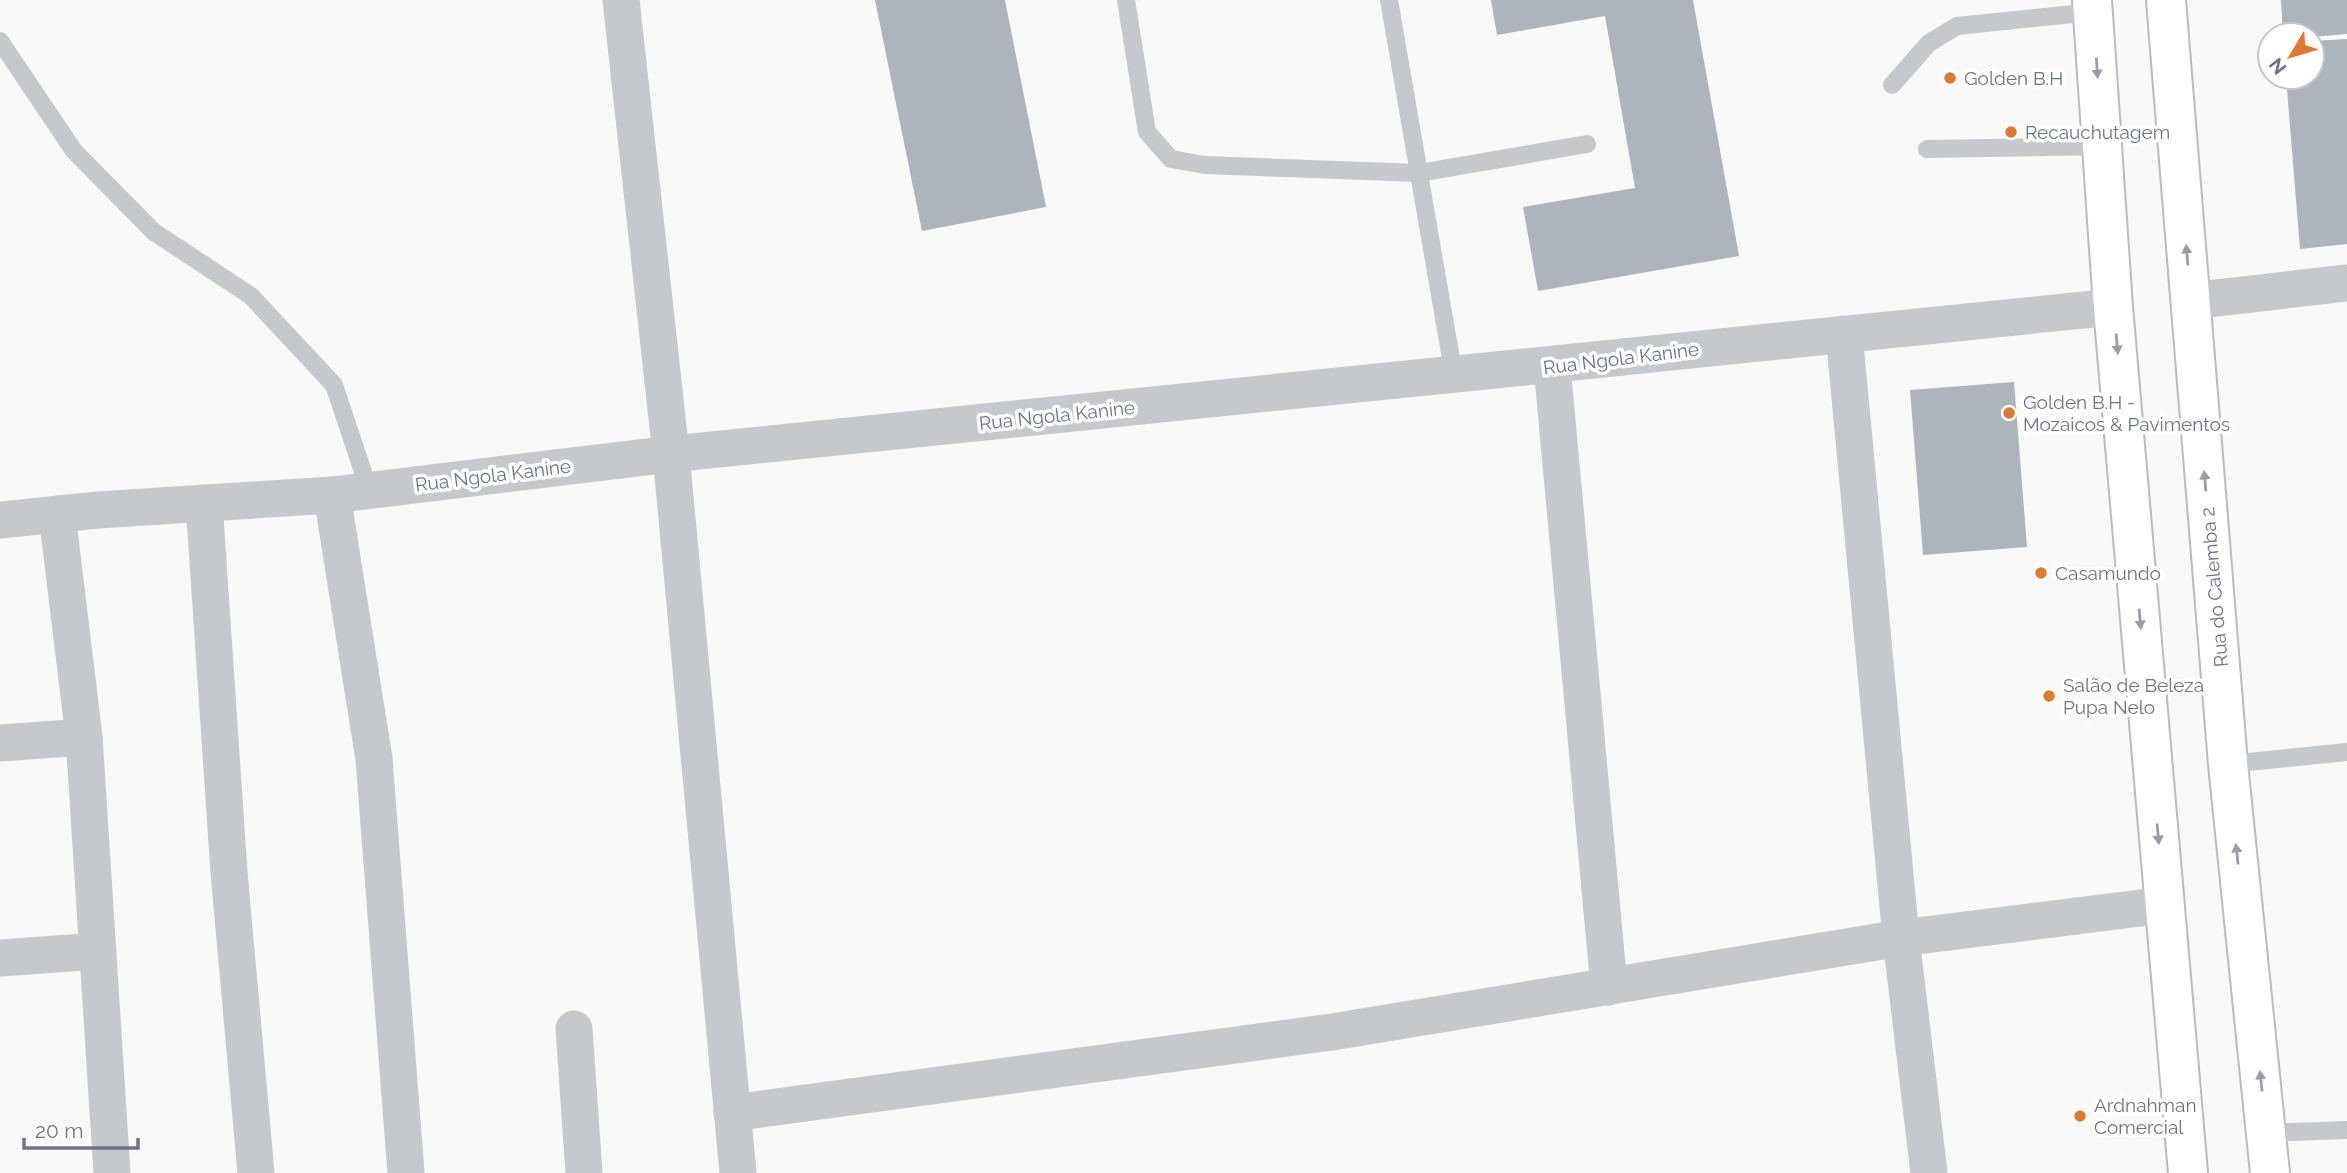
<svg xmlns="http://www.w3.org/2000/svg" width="2347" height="1173" font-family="Raleway,sans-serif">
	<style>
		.building { fill: #aeb4bb }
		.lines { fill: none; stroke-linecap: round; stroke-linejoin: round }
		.secondary-casing { stroke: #b8bbc1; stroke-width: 42 }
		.lane { stroke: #c5c8cc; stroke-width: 18 }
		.street { stroke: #c5c8cc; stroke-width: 37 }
		.secondary { stroke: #fff; stroke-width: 38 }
		.oneway { fill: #979eab }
		.poi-dot { fill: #dc7a34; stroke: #fff; stroke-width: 2.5 }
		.labels { text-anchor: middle; stroke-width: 7; stroke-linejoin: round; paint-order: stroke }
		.poi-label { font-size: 19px; fill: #6a7587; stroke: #fff; text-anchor: start }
		.street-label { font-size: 19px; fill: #6a7587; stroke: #fff }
	</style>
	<rect width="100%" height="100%" fill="#f9f9f7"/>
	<g class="building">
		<path d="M875 0H1005L1046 207 922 231Z"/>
		<path d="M1491 0H1693L1739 256 1538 291 1523 207 1635 188 1605 16 1497 35Z"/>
		<path d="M2281 0H2347V34L2312 37 2283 35Z"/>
		<path d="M2347 39V244L2300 249 2286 77H2312V41Z"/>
		<path d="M2014 382 2027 547 1923 555 1910 390Z"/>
	</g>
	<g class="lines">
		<defs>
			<g id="secondary">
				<path d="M2092 0 2113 307 2188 1173"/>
				<path d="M2166 0 2228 764 2270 1173"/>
			</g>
		</defs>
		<use href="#secondary" class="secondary-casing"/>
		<g class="lane">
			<path d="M1126 0 1147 132 1171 159 1205 165 1419 173 1587 144"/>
			<path d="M1389 0 1454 376"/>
			<path d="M0 41 74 151 154 232 251 296 334 385 369 490"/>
			<path d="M1892 85 1929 43 1957 26 2093 12"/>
			<path d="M1927 149 2103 146"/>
			<path d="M2228 764 2347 752"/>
			<path d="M2266 1133 2347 1130"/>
		</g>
		<g class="street">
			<path d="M621 0 671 454 738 1173"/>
			<path d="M2190 301 2347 283"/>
			<path d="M1844 334 1901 938 1929 1173"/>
			<path d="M1552 366 1609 987"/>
			<path d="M332 495 374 759 406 1173"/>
			<path d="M204 503 229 872 256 1173"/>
			<path d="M57 514 84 737 112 1173"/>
			<path d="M0 520 98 510 332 495 671 454 2113 307"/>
			<path d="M0 743 84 737"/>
			<path d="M0 958 98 951"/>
			<path d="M574 1029 584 1173"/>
			<path d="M732 1113 1332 1032 1901 938 2164 905"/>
		</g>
		<use href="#secondary" class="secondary"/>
	</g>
	<defs><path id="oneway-solid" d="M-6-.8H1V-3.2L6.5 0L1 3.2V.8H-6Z" transform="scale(1.75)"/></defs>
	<g class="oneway">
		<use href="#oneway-solid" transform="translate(2097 68) rotate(86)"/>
		<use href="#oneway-solid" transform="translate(2187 255) rotate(-95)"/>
		<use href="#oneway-solid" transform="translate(2117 344) rotate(85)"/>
		<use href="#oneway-solid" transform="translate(2205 481) rotate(-95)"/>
		<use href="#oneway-solid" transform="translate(2140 619) rotate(85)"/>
		<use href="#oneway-solid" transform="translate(2158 834) rotate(85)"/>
		<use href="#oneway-solid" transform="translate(2237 854) rotate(-96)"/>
		<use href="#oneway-solid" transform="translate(2261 1081) rotate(-96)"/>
	</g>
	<g class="poi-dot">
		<circle cx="1950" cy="78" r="7"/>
		<circle cx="2011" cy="132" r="7"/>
		<circle cx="2009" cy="413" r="7"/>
		<circle cx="2041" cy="573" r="7"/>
		<circle cx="2049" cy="696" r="7"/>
		<circle cx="2080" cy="1116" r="7"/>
	</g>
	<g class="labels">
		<g class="poi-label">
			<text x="1964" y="85">Golden B.H</text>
			<text x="2025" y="139">Recauchutagem</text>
			<text x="2023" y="409">Golden B.H -<tspan x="2023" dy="22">Mozaicos &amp; Pavimentos</tspan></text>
			<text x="2055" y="580">Casamundo</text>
			<text x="2063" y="692">Salão de Beleza<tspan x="2063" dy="22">Pupa Nelo</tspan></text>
			<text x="2094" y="1112">Ardnahman<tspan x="2094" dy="22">Comercial</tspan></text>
		</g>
		<g class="street-label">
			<text transform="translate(1621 358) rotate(-7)" y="7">Rua Ngola Kanine</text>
			<text transform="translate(1057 415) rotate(-6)" y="7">Rua Ngola Kanine</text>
			<text transform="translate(493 475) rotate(-7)" y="7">Rua Ngola Kanine</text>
			<text transform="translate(2214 587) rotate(-95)" y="7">Rua do Calemba 2</text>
		</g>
	</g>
	<g transform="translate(2291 56) rotate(232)"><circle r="33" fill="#ffffff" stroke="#c3c8cf" stroke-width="2"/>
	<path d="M0-5L12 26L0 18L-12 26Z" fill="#dc7a34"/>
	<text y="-10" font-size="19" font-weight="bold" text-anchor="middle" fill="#6a7587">N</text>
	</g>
	<path d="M24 1138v10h114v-10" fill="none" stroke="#6a7587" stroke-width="3.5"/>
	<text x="35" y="1138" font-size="21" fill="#6a7587" stroke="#ffffff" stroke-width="5" paint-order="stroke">20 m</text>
</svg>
